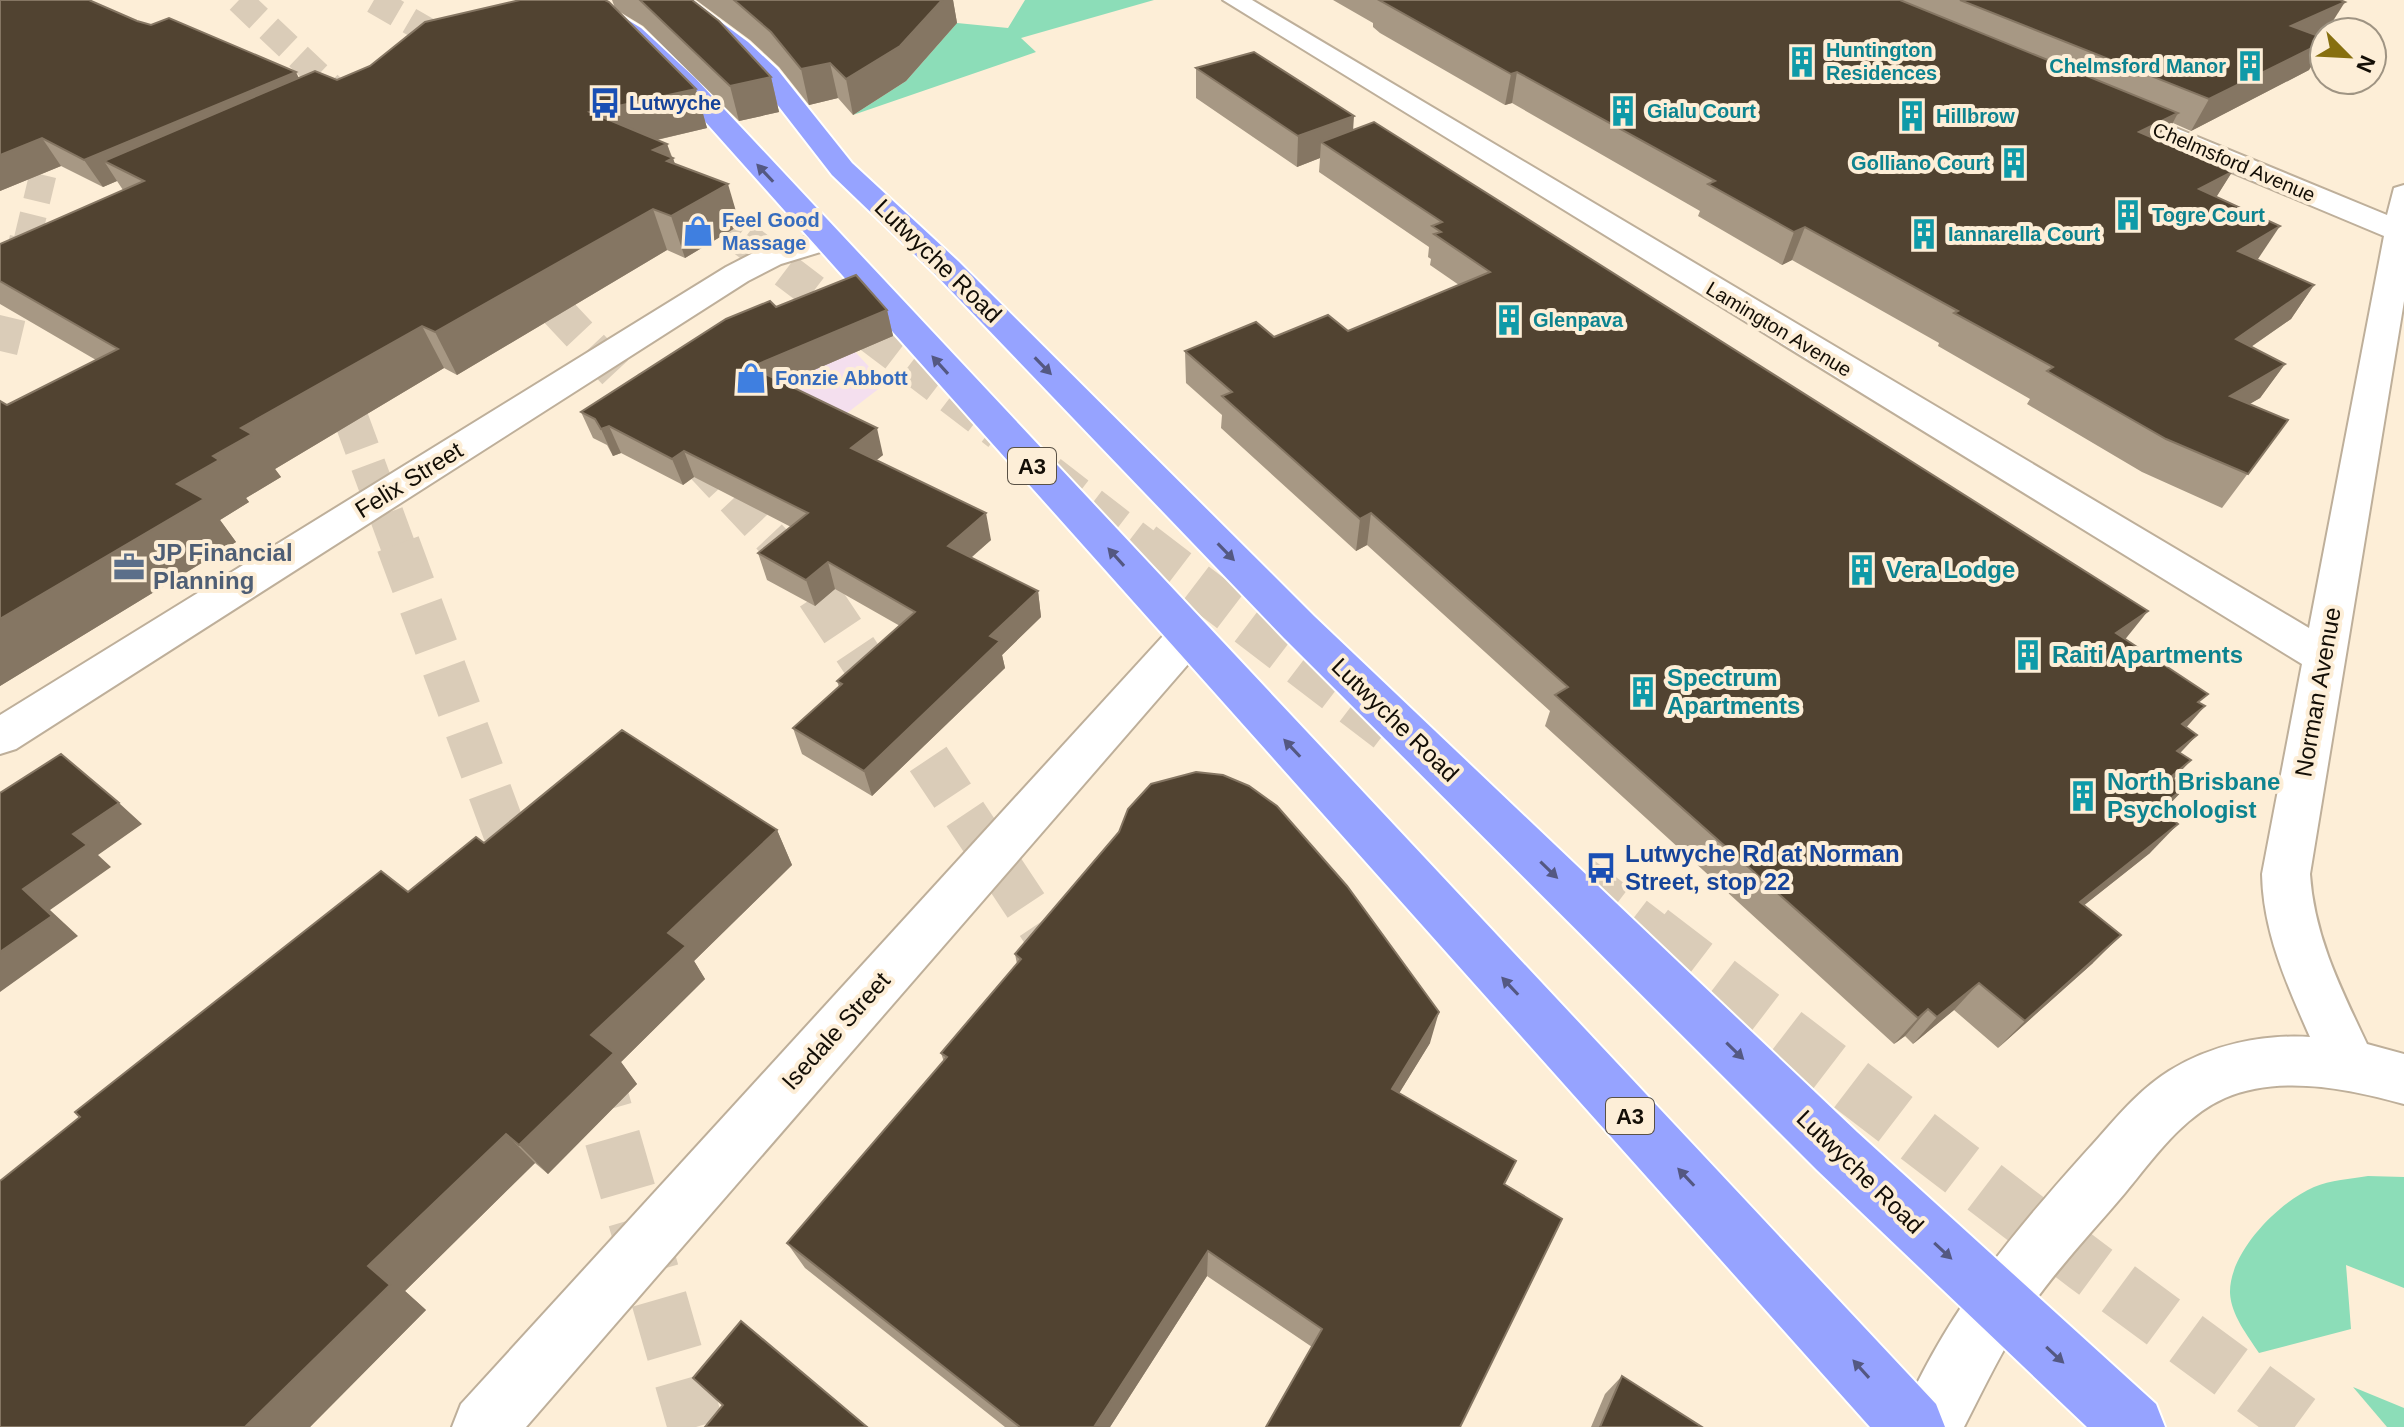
<svg xmlns="http://www.w3.org/2000/svg" width="2404" height="1427" font-family="Arial,sans-serif">
	<style>
		.commercial { fill: #f4dfee }
		.green { fill: #8cddb8 }
		.lines { fill: none; stroke-linecap: round; stroke-linejoin: round }
		.highway-tunnel-far3 { stroke: #daccb8; stroke-width: 27; stroke-dasharray: 27 14; stroke-linecap: butt }
		.highway-tunnel-far2 { stroke: #daccb8; stroke-width: 35; stroke-dasharray: 35 17; stroke-linecap: butt }
		.highway-tunnel-far1 { stroke: #daccb8; stroke-width: 44; stroke-dasharray: 44 22; stroke-linecap: butt }
		.highway-tunnel { stroke: #daccb8; stroke-width: 56; stroke-dasharray: 56 28; stroke-linecap: butt }
		.minor-casing { stroke: #beaf9a; stroke-width: 4 }
		.highway-casing { stroke: #fff; stroke-width: 4 }
		.minor { fill: #fff; fill-rule: evenodd }
		.highway { fill: #96a3ff; fill-rule: evenodd }
		.wall { fill: #a79884 }
		.shaded-wall { fill: #857663 }
		.building { fill: #514331; stroke: #857663; stroke-width: 2 }
		.oneway { fill: #545882 }
		.labels { text-anchor: middle; stroke-width: 8; stroke-linejoin: round; paint-order: stroke }
		.far-culture-label { font-size: 20px; font-weight: bold; fill: #0d838f; stroke: #fdeed7; text-anchor: start }
		.far-transit-label { font-size: 20px; font-weight: bold; fill: #164399; stroke: #fdeed7; text-anchor: start }
		.far-street-label { font-size: 20px; fill: #130e06; stroke: #fdeed7 }
		.far-shop-label { font-size: 20px; font-weight: bold; fill: #366cbe; stroke: #fdeed7; text-anchor: start }
		.shield { fill: #fdeed7; stroke: #595145; stroke-width: 2 }
		.shield-label { font-size: 22px; font-weight: bold; fill: #130e06 }
		.street-label { font-size: 24px; fill: #130e06; stroke: #fdeed7 }
		.service-label { font-size: 24px; font-weight: bold; fill: #4e5e75; stroke: #fdeed7; text-anchor: start }
		.culture-label { font-size: 24px; font-weight: bold; fill: #0d838f; stroke: #fdeed7; text-anchor: start }
		.transit-label { font-size: 24px; font-weight: bold; fill: #164399; stroke: #fdeed7; text-anchor: start }
	</style>
	<rect width="100%" height="100%" fill="#fdeed7"/>
	<path class="commercial" d="M790 301 811 304 885 384 804 446 662 377Z"/>
	<g class="green">
		<path d="M1025 0H1154L1021 38 1036 52 853 115 906 81 957 23 1008 28Z"/>
		<path d="M2368 1176 2404 1177V1288L2346 1265 2351 1329 2259 1353C2248 1336 2231 1315 2230 1293 2229 1252 2279 1202 2314 1187 2330 1180 2351 1179 2368 1176Z"/>
		<path d="M2353 1387 2404 1408V1427H2387Z"/>
	</g>
	<g class="lines">
		<g class="highway-tunnel-far3">
			<path d="M239 0 356 111"/>
			<path d="M374 0 472 57"/>
			<path d="M685 194 746 241"/>
			<path d="M27 241 57 116"/>
		</g>
		<g class="highway-tunnel-far2">
			<path d="M744 239 999 433"/>
			<path d="M520 271 778 546"/>
			<path d="M0 351 27 239"/>
			<path d="M332 367 398 546"/>
			<path d="M1050 473 1145 546"/>
		</g>
		<g class="highway-tunnel-far1">
			<path d="M398 544 524 884"/>
			<path d="M776 544 804 573 1045 934"/>
			<path d="M1143 544 1387 730"/>
			<path d="M1581 878 1654 934"/>
		</g>
		<g class="highway-tunnel">
			<path d="M1044 932 1073 976"/>
			<path d="M1651 932 2086 1265 2306 1427"/>
			<path d="M589 1057 696 1427"/>
		</g>
		<defs>
			<g id="minor">
				<path d="M1223 0H1252L2309 628 2384 236 2100 117 2096 111 2100 105H2120L2387 215 2394 188 2404 185V301L2310 874C2314 936 2341 989 2367 1044L2404 1054V1104C2350 1089 2279 1074 2225 1098 2182 1117 2154 1158 2125 1193 2094 1230 2060 1265 2032 1305 2005 1343 1985 1386 1964 1427H1897C1942 1319 2005 1242 2082 1156 2110 1126 2134 1093 2169 1071 2210 1045 2263 1034 2310 1037 2287 985 2263 932 2262 874L2302 664Z"/>
				<path d="M826 231 837 233 841 240 837 247 781 264 748 281 16 749 0 754V715L726 267 759 250Z"/>
				<path d="M1188 621 1203 625 1209 636 1203 647 526 1427H452L461 1404 1173 625Z"/>
			</g>
			<g id="highway">
				<path d="M566 0H595L641 28 695 78 1936 1404 1945 1427H1870L677 90 623 38Z"/>
				<path d="M663 0H691L748 42 777 69 852 163 958 261 1314 616 1857 1132 2156 1404 2165 1427H2087L1817 1170 1284 638 936 275 832 175 759 81 730 52Z"/>
			</g>
		</defs>
		<use href="#minor" class="minor-casing"/>
		<use href="#highway" class="highway-casing"/>
		<use href="#minor" class="minor"/>
		<use href="#highway" class="highway"/>
	</g>
	<g class="wall">
		<path d="M0 0 137 21 299 78 337 80 615 8 612 0H635L636 5 635 0H692L771 77 779 112 739 121 643 26 615 9 696 89 707 128 657 140 667 144 675 164 740 225 685 258 667 250 457 375 444 368 275 469 281 477 246 498 249 502 220 520 236 542 0 686V401L7 405 96 360 0 304V244L123 190 117 181 103 187 61 166 0 191Z"/>
		<path d="M696 0H953L957 23 906 81 853 115 838 98 809 105 779 67 750 40Z"/>
		<path d="M1333 0H2340L2326 32 2318 36 2309 70 2191 131 2173 123 2162 142 2232 172 2216 197 2258 259H2257L2314 285 2291 319 2251 347 2285 364 2260 398 2249 404 2288 420 2222 508 2142 472 2027 404 2030 399 1938 346 1939 343 1792 260 1782 265 1698 216 1700 211 1512 103 1505 105 1380 33 1373 27V23Z"/>
		<path d="M1196 68 1353 130 2125 640 2199 703 2186 727 2180 753 2191 760 2173 779 2186 787 2162 812 2150 853 2084 905 2093 963 1998 1048 1954 1010 1913 1044 1905 1036 1894 1044 1545 726 1550 711 1367 545 1356 551 1221 428 1222 415 1186 383 1185 351 1274 337 1348 331 1459 285 1430 265 1431 259 1428 257 1429 247 1319 172 1320 158 1297 167 1196 98Z"/>
		<path d="M776 307 887 310 893 336 784 383 883 455 876 460 991 540 971 558 1038 591 1041 617 1002 655 1005 668 872 796 802 754 793 728 839 687 837 681 900 626 835 589 815 606 767 580 758 553 791 527 694 477 683 485 621 453 613 456 607 445 593 438 581 412Z"/>
		<path d="M777 830 792 865 694 961 705 979 621 1062 637 1084 548 1174 535 1163 405 1291 426 1310 310 1427H0L408 892 484 843Z"/>
		<path d="M1015 954 1430 1043 1399 1093 1516 1161 1312 1347 1207 1276 1110 1427H1005L805 1268 787 1243 944 1062 941 1053 1017 964Z"/>
		<path d="M1622 1376 1702 1427H1591L1605 1394Z"/>
	</g>
	<g class="shaded-wall">
		<path d="M919 0H953L957 23 906 81 853 115 846 79Z"/>
		<path d="M2345 2 2326 32 2272 56 2291 26Z"/>
		<path d="M2324 42V47L2309 70 2191 131 2209 99Z"/>
		<path d="M830 63 838 98 809 105 801 69Z"/>
		<path d="M296 72 309 99 104 161 117 181 103 187 84 160Z"/>
		<path d="M1517 72 1512 103 1505 105 1511 74Z"/>
		<path d="M771 77 779 112 739 121 730 86Z"/>
		<path d="M696 89 707 128 604 152 590 112Z"/>
		<path d="M2178 113 2161 145 2139 132Z"/>
		<path d="M1354 116 1352 147 1321 142 1320 158 1297 167 1298 136Z"/>
		<path d="M42 138 61 166 0 191V155Z"/>
		<path d="M667 144 672 159 673 158 686 199 653 150Z"/>
		<path d="M2232 172 2212 204 2199 189Z"/>
		<path d="M728 184 740 225 685 258 671 216Z"/>
		<path d="M653 209 667 250 457 375 435 332Z"/>
		<path d="M2280 226 2258 259 2217 284 2238 251Z"/>
		<path d="M1805 227 1792 260 1782 265 1794 232Z"/>
		<path d="M2314 285 2291 319 2213 373 2236 339Z"/>
		<path d="M887 310 893 336 760 393 751 367Z"/>
		<path d="M422 326 444 368 275 469 281 477 246 498 249 502 220 520 236 542 0 686V619L213 456 241 428Z"/>
		<path d="M2285 364 2260 398 2206 430 2230 396Z"/>
		<path d="M609 426 621 453 613 456 601 429Z"/>
		<path d="M877 428 883 455 858 475 851 448Z"/>
		<path d="M684 451 694 477 683 485 672 459Z"/>
		<path d="M986 513 991 540 953 573 948 546Z"/>
		<path d="M1371 513 1367 545 1356 551 1360 519Z"/>
		<path d="M828 562 835 589 815 606 806 580Z"/>
		<path d="M1038 591 1041 617 1002 655 1005 668 872 796 864 771 990 636Z"/>
		<path d="M2148 611 2123 642 2116 633Z"/>
		<path d="M2205 706 2178 737 2182 724Z"/>
		<path d="M2197 735 2169 765 2177 751Z"/>
		<path d="M2191 760 2163 791 2171 777Z"/>
		<path d="M2186 787 2157 817 2158 808Z"/>
		<path d="M119 803 142 824 98 855 111 867 50 910 78 936 0 992V952L23 889 73 834Z"/>
		<path d="M2178 824 2150 853 2053 930 2080 902Z"/>
		<path d="M777 830 792 865 694 961 705 979 621 1062 637 1084 548 1174 519 1145 591 1035 668 933Z"/>
		<path d="M2121 935 2093 963 1998 1048 2025 1021Z"/>
		<path d="M1979 983 1954 1010 1913 1044 1937 1017Z"/>
		<path d="M1928 1009 1905 1036 1894 1044 1918 1018Z"/>
		<path d="M1439 1012 1430 1043 1384 1118 1392 1089Z"/>
		<path d="M506 1134 535 1163 405 1291 426 1310 310 1427H245L368 1266Z"/>
		<path d="M1208 1251 1207 1276 1110 1427H1094Z"/>
	</g>
	<g class="building">
		<path d="M0 0H89L137 21 151 25 169 18 296 72 84 160 42 138 0 155Z"/>
		<path d="M520 0H605L609 2 696 89 590 112 667 144 653 150 673 158 667 161 728 184 671 216 653 209 435 332 422 326 241 428 252 434 213 456 219 460 177 484 204 499 0 619V401L7 405 118 349 0 281V244L144 181 104 161 315 71 337 80 370 66 425 22Z"/>
		<path d="M640 0H692L719 21 771 77 730 86Z"/>
		<path d="M734 0H942L900 46 846 79 830 63 801 69 771 32Z"/>
		<path d="M1379 0H1900L2178 113 2139 132 2232 172 2199 189 2280 226 2238 251 2314 285 2236 339 2285 364 2230 396 2288 420 2248 474 2166 439 2047 371 2053 367 1954 313 1958 311 1805 227 1794 232 1708 184 1715 181 1517 72 1511 74Z"/>
		<path d="M1960 0H2340L2345 2 2291 26 2324 38V42L2209 99Z"/>
		<path d="M1254 52 1354 116 1298 136 1196 68Z"/>
		<path d="M1374 122 2148 611 2116 633 2208 694 2198 702 2205 706 2182 724 2197 735 2177 751 2191 760 2171 777 2186 787 2158 808 2178 824 2080 902 2121 935 2025 1021 1979 983 1937 1017 1928 1009 1918 1018 1555 695 1568 687 1371 513 1360 519 1222 396 1232 392 1185 351 1256 322 1274 337 1328 315 1348 331 1490 272 1434 234 1441 232 1432 226 1442 222 1321 142Z"/>
		<path d="M856 275 887 310 751 367 877 428 851 448 986 513 948 546 1038 591 990 636 1000 641 864 771 793 728 842 684 837 681 915 612 828 562 806 580 758 553 808 513 684 451 672 459 609 426 601 429 595 419 581 412 726 319 770 301 776 307Z"/>
		<path d="M622 730 777 830 668 933 686 946 591 1035 614 1053 519 1145 506 1134 368 1266 390 1285 245 1427H0V1181L80 1117 75 1112 381 871 408 892 476 837 484 843Z"/>
		<path d="M61 754 119 803 73 834 87 845 23 889 52 916 0 952V793Z"/>
		<path d="M1196 772 1223 775 1249 786 1277 806 1347 886 1439 1012 1392 1089 1516 1161 1504 1184 1562 1219 1460 1427H1266L1322 1329 1208 1251 1094 1427H1020L787 1243 947 1057 941 1053 1021 959 1015 954 1119 832 1128 809 1151 784Z"/>
		<path d="M741 1321 867 1427H705L723 1405 693 1378Z"/>
		<path d="M1622 1376 1702 1427H1600Z"/>
	</g>
	<defs><path id="oneway-solid" d="M-6-.8H1V-3.2L6.5 0L1 3.2V.8H-6Z" transform="scale(2)"/></defs>
	<g class="oneway">
		<use href="#oneway-solid" transform="translate(765 173) rotate(-133)"/>
		<use href="#oneway-solid" transform="translate(940 365) rotate(-132)"/>
		<use href="#oneway-solid" transform="translate(1043 366) rotate(46)"/>
		<use href="#oneway-solid" transform="translate(1226 552) rotate(46)"/>
		<use href="#oneway-solid" transform="translate(1116 557) rotate(-132)"/>
		<use href="#oneway-solid" transform="translate(1292 748) rotate(-133)"/>
		<use href="#oneway-solid" transform="translate(1549 870) rotate(44)"/>
		<use href="#oneway-solid" transform="translate(1510 986) rotate(-133)"/>
		<use href="#oneway-solid" transform="translate(1735 1051) rotate(44)"/>
		<use href="#oneway-solid" transform="translate(1686 1177) rotate(-133)"/>
		<use href="#oneway-solid" transform="translate(1943 1251) rotate(43)"/>
		<use href="#oneway-solid" transform="translate(2055 1355) rotate(43)"/>
		<use href="#oneway-solid" transform="translate(1861 1369) rotate(-132)"/>
	</g>
	<defs>
		<symbol id="building-bare" viewBox="-9 -9 18 18"><path d="M-4-6H4V6H1V3H-1V6H-4ZM-2.5-4.3h1.7v1.8h-1.7ZM.8-4.3h1.7v1.8H.8ZM-2.5-1h1.7V.8h-1.7ZM.8-1h1.7V.8H.8Z" fill="#0f9aa8" stroke="#fdeed7" stroke-width="2.5" paint-order="stroke"/></symbol>
		<symbol id="bus-bare" viewBox="-9 -9 18 18"><path d="M-5-6H5V4H4V6H2V4H-2V6H-4V4H-5ZM-3.5-4V0h7V-4ZM-3.5 1.2v1.5H-2V1.2ZM2 1.2v1.5H3.5V1.2Z" fill="#1a4fb4" stroke="#fdeed7" stroke-width="2.5" paint-order="stroke"/></symbol>
		<symbol id="shop-bare" viewBox="-9 -9 18 18"><path d="M-5-2.5h2.3a2.7 3.5 0 0 1 5.4 0H5L5.5 6h-11ZM-1.5-2.5h3a1.5 2.3 0 0 0-3 0Z" fill="#3f7fe0" stroke="#fdeed7" stroke-width="2.5" paint-order="stroke"/></symbol>
		<symbol id="office-bare" viewBox="-9 -9 18 18"><path d="M-6-3h4V-5.5h4V-3h4V5H-6ZM-1-4.5V-3h2v-1.5ZM-6 0V1H6V0Z" fill="#5c6f8a" stroke="#fdeed7" stroke-width="2.5" paint-order="stroke"/></symbol>
	</defs>
	<g fill-rule="evenodd">
		<use href="#building-bare" x="1780" y="40" width="44" height="44"/>
		<use href="#building-bare" x="2228" y="44" width="44" height="44"/>
		<use href="#bus-bare" x="583" y="81" width="44" height="44"/>
		<use href="#building-bare" x="1601" y="89" width="44" height="44"/>
		<use href="#building-bare" x="1890" y="94" width="44" height="44"/>
		<use href="#building-bare" x="1992" y="141" width="44" height="44"/>
		<use href="#building-bare" x="2106" y="193" width="44" height="44"/>
		<use href="#shop-bare" x="676" y="209" width="44" height="44"/>
		<use href="#building-bare" x="1902" y="212" width="44" height="44"/>
		<use href="#building-bare" x="1487" y="298" width="44" height="44"/>
		<use href="#shop-bare" x="729" y="356" width="44" height="44"/>
		<use href="#office-bare" x="107" y="545" width="44" height="44"/>
		<use href="#building-bare" x="1840" y="548" width="44" height="44"/>
		<use href="#building-bare" x="2006" y="633" width="44" height="44"/>
		<use href="#building-bare" x="1621" y="670" width="44" height="44"/>
		<use href="#building-bare" x="2061" y="774" width="44" height="44"/>
		<use href="#bus-bare" x="1579" y="846" width="44" height="44"/>
	</g>
	<g class="labels">
		<g class="far-culture-label">
			<text x="1826" y="57">Huntington<tspan x="1826" dy="23">Residences</tspan></text>
			<text x="2226" y="73" text-anchor="end">Chelmsford Manor</text>
			<text x="1647" y="118">Gialu Court</text>
			<text x="1936" y="123">Hillbrow</text>
			<text x="1990" y="170" text-anchor="end">Golliano Court</text>
			<text x="2152" y="222">Togre Court</text>
			<text x="1948" y="241">Iannarella Court</text>
			<text x="1533" y="327">Glenpava</text>
		</g>
		<g class="far-transit-label">
			<text x="629" y="110">Lutwyche</text>
		</g>
		<g class="far-street-label">
			<text transform="translate(2234 162) rotate(23)" y="7">Chelmsford Avenue</text>
			<text transform="translate(1779 329) rotate(31)" y="7">Lamington Avenue</text>
		</g>
		<g class="far-shop-label">
			<text x="722" y="227">Feel Good<tspan x="722" dy="23">Massage</tspan></text>
			<text x="775" y="385">Fonzie Abbott</text>
		</g>
		<g class="shield">
			<rect x="1008" y="448" width="48" height="36" rx="6"/>
			<rect x="1606" y="1098" width="48" height="36" rx="6"/>
		</g>
		<g class="shield-label">
			<text x="1032" y="474">A3</text>
			<text x="1630" y="1124">A3</text>
		</g>
		<g class="street-label">
			<text transform="translate(938 261) rotate(44)" y="8">Lutwyche Road</text>
			<text transform="translate(409 480) rotate(-32)" y="8">Felix Street</text>
			<text transform="translate(2318 692) rotate(-80)" y="8">Norman Avenue</text>
			<text transform="translate(1395 720) rotate(44)" y="8">Lutwyche Road</text>
			<text transform="translate(836 1031) rotate(-48)" y="8">Isedale Street</text>
			<text transform="translate(1860 1172) rotate(44)" y="8">Lutwyche Road</text>
		</g>
		<g class="service-label">
			<text x="153" y="561">JP Financial<tspan x="153" dy="28">Planning</tspan></text>
		</g>
		<g class="culture-label">
			<text x="1886" y="578">Vera Lodge</text>
			<text x="2052" y="663">Raiti Apartments</text>
			<text x="1667" y="686">Spectrum<tspan x="1667" dy="28">Apartments</tspan></text>
			<text x="2107" y="790">North Brisbane<tspan x="2107" dy="28">Psychologist</tspan></text>
		</g>
		<g class="transit-label">
			<text x="1625" y="862">Lutwyche Rd at Norman<tspan x="1625" dy="28">Street, stop 22</tspan></text>
		</g>
	</g>
	<g transform="translate(2348 56) rotate(114)"><circle r="38" fill="#fdeed7" stroke="#9f9483" stroke-width="2"/>
	<path d="M0-6L14 30L0 20L-14 30Z" fill="#876f0f"/>
	<text y="-12" font-size="22" font-weight="bold" text-anchor="middle" fill="#130e06">N</text>
	</g>
</svg>
